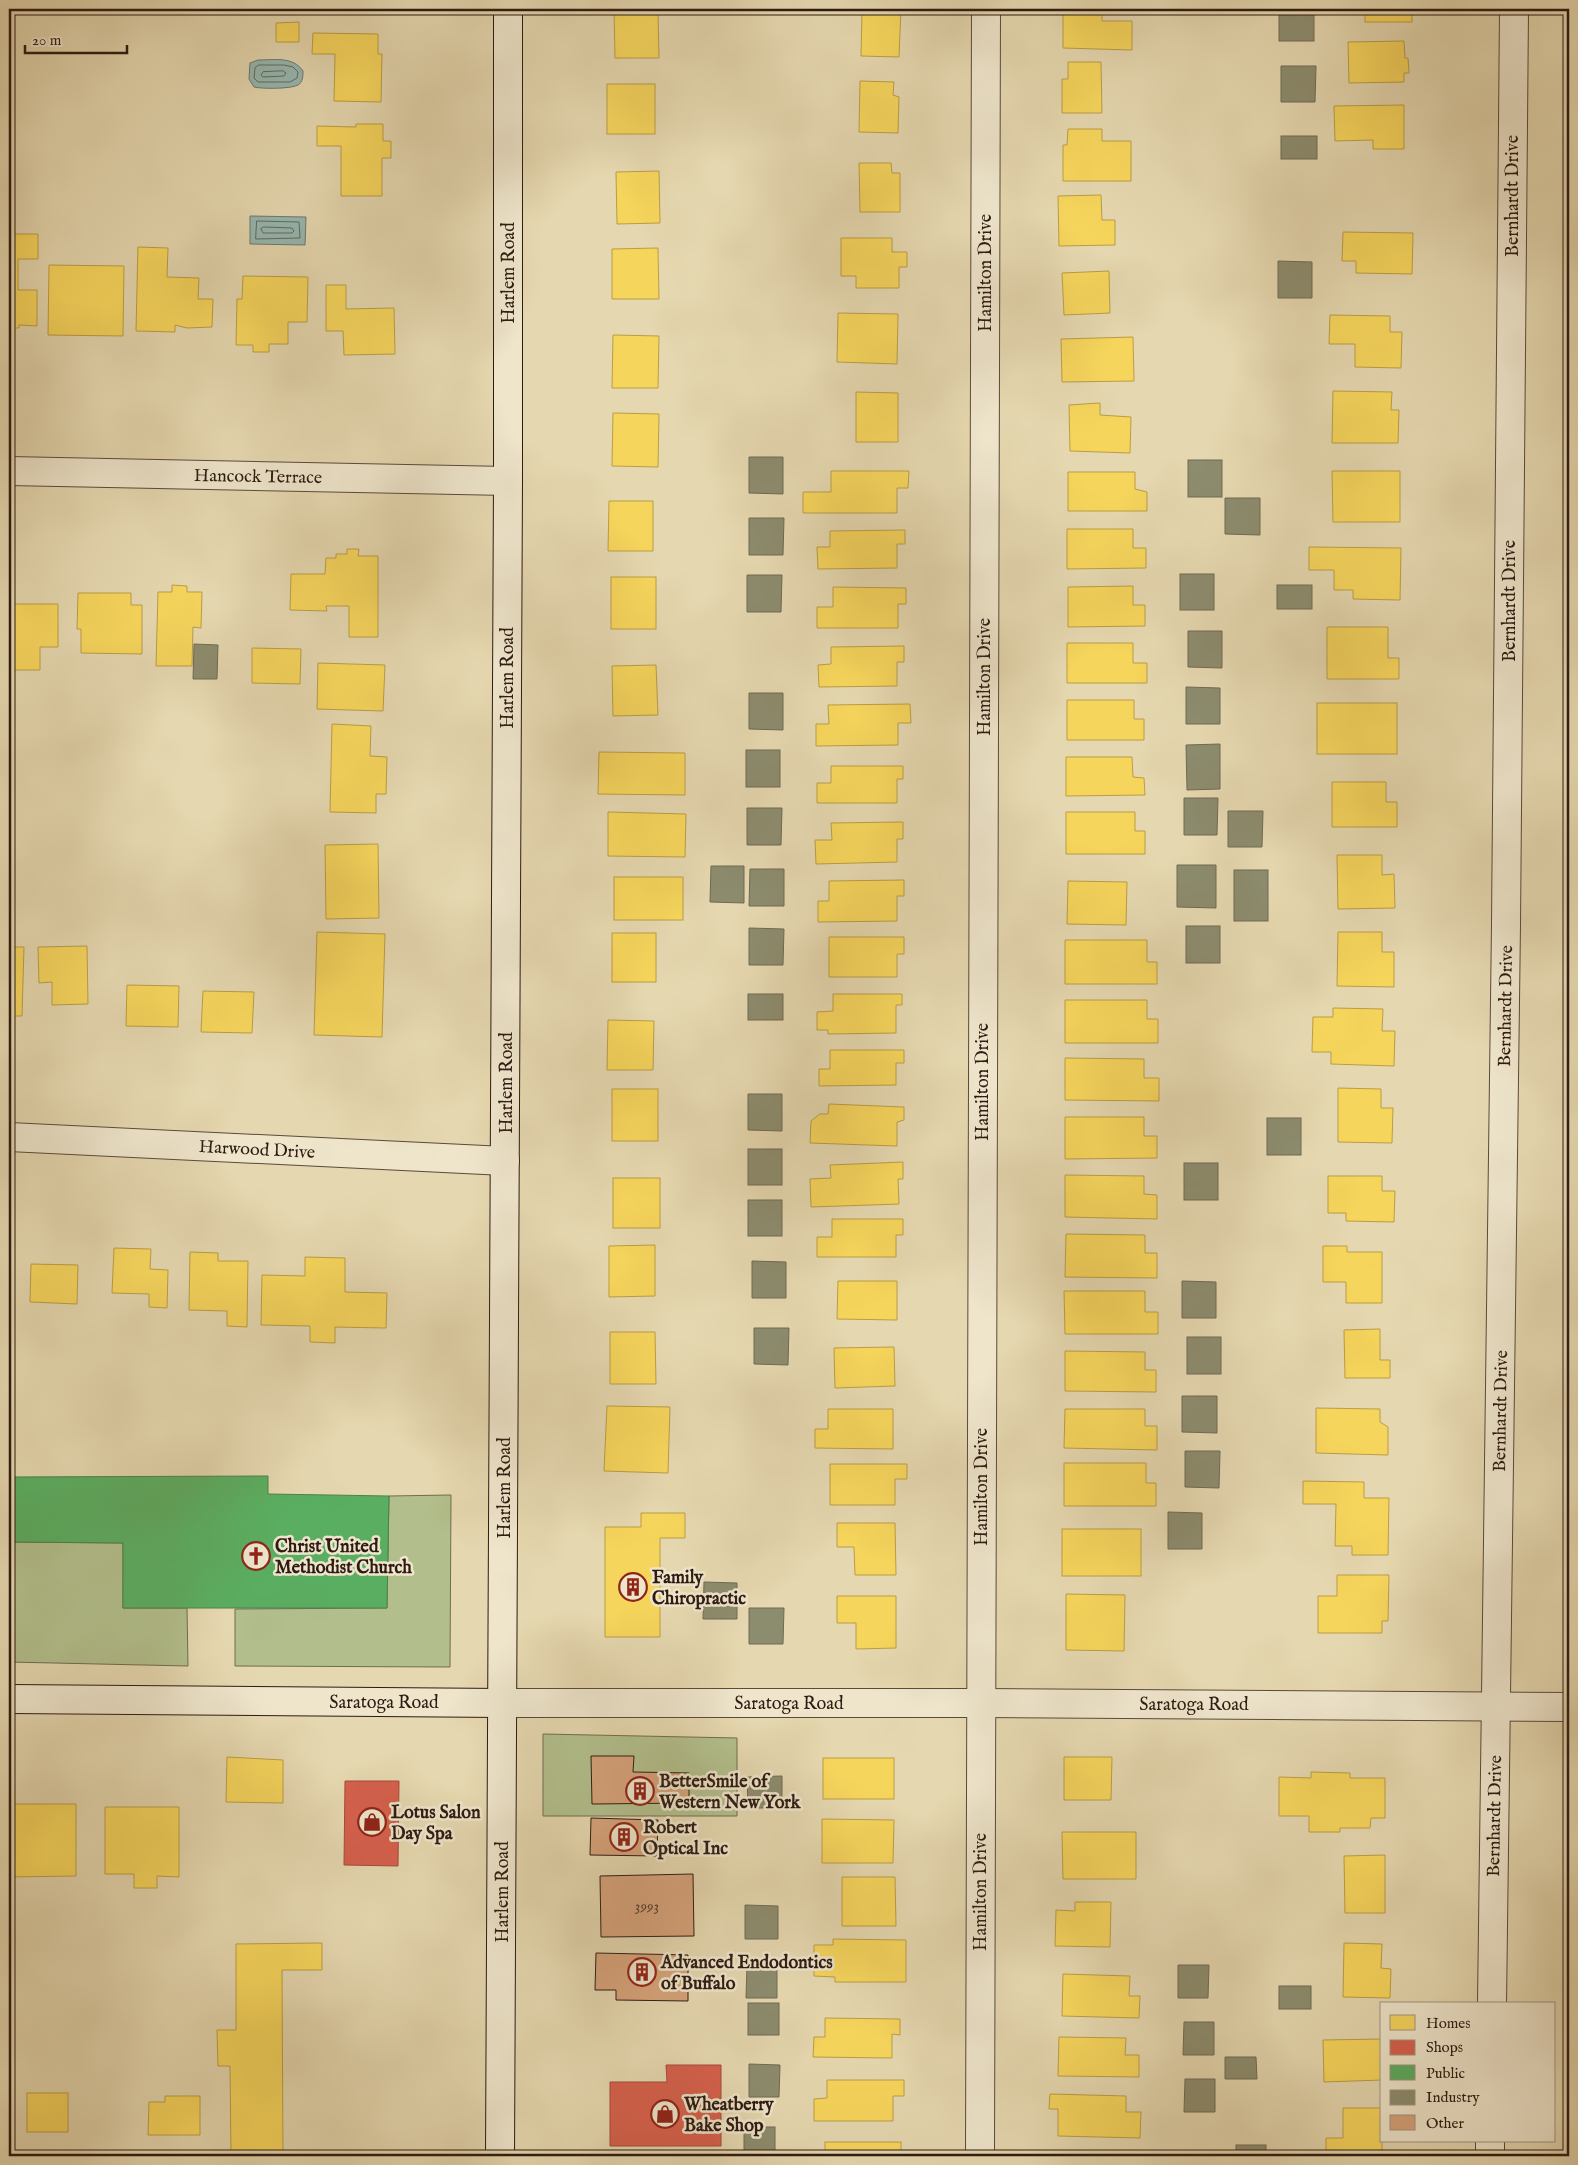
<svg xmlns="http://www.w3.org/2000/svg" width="1578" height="2165" font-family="'IM FELL English',serif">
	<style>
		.green { fill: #b2bf8c; stroke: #706d50 }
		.water { fill: #96b8b0; stroke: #6c7971 }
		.homes { fill: #f6d55c; stroke: #ba9d46 }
		.shops { fill: #d6604d; stroke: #a34b3c }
		.public { fill: #5aae61; stroke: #4c824a }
		.industry { fill: #8c8c6e; stroke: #706a53 }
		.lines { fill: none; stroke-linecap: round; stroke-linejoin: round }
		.shore { stroke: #626a62; stroke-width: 1 }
		.building { fill: #d6a27a; stroke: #2d1b13 }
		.street-casing { stroke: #5b4a3a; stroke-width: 30 }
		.secondary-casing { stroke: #2d1b13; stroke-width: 30 }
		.street { stroke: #eee5cb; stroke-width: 28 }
		.secondary { stroke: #eee5cb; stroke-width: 28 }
		.labels { text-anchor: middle; stroke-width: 5; stroke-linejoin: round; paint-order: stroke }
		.number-label { font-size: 15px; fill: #573d2d }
		.street-label { font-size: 18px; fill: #2d1b13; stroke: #eee5cb }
		.poi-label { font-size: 18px; font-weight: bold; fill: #2d1b13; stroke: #eee5cb; text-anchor: start }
	</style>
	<rect width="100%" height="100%" fill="#e5d7af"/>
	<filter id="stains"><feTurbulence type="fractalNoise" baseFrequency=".004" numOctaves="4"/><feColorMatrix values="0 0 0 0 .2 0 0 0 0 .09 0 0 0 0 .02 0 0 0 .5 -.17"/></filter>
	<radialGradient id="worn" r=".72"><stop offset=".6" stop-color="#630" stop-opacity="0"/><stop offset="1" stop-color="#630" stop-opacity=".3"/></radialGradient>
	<g class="green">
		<path d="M451 1495 450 1667 235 1666V1609L387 1608 389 1496Z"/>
		<path d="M12 1542 123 1543V1608H187L188 1666 9 1662V1570L14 1569Z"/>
		<path d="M543 1734 737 1738V1816H543Z"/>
	</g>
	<g class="water">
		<path d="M258 60C274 60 293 56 303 71 303 76 303 82 298 85 291 89 262 89 254 87L249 79 250 63Z"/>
		<path d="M250 216 306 217 305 245 250 244Z"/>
	</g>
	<g class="homes">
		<path d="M614 9H658L659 58H615Z"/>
		<path d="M862 9H901L899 57 861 56Z"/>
		<path d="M1068 9H1102V21H1132V50L1063 48V11H1068Z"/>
		<rect x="1365" y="9" width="47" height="13"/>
		<path d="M299 22V42H276V23Z"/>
		<path d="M313 33 378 34V54H382L381 102 334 101 335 54H312Z"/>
		<path d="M1404 41 1405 58H1408L1409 73H1404V82L1349 83 1348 42Z"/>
		<path d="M1068 62H1101L1102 113H1062V79H1068Z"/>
		<path d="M860 81 894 82 893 95 899 97 898 133 859 132Z"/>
		<rect x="607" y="84" width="48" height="50"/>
		<path d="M1404 105V149H1373V140L1335 141 1334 106Z"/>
		<path d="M356 124H383V141H391V158H382V196H341V146H317V126L356 127Z"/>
		<path d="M1068 129H1102V141H1131V181H1063V145H1067Z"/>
		<path d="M859 163H891L892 173H900V212H860Z"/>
		<path d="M659 171 660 223 617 224 616 172Z"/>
		<path d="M1101 195 1102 220H1115V245L1059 246 1058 196Z"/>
		<path d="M1343 232 1413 233 1412 274 1356 273V261H1342Z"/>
		<path d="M9 234H38V259H18V290H37V326L19 325V328H9Z"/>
		<path d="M841 238H892V252H907V267H899V288H856V276H841Z"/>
		<path d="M138 247 168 248 167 277 199 278 198 299H213L212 327 187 328 175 325V332L136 331Z"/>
		<path d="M658 248 659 299H612V249Z"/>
		<path d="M49 265 124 266 123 336 48 335Z"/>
		<path d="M1109 271 1110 313 1064 315 1062 273Z"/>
		<path d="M243 276 308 277 307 322H288V344H269V352H253V345H236L237 299H242Z"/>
		<path d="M326 285H346V309L394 308 395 354 344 355 343 331H326Z"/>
		<path d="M838 313 898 314 897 364 837 362Z"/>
		<path d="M1330 315 1390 316V332H1402L1401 368 1355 367V344H1329Z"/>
		<path d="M613 335 659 336 658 388H612Z"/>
		<path d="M1133 337 1134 381 1062 382 1061 339Z"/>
		<path d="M1333 391 1392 392 1391 410H1399L1398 443H1332Z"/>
		<path d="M856 392 898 393V442H856Z"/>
		<path d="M1100 403V415L1131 417 1130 453 1070 451 1069 405Z"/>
		<path d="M613 413 659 414 658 467 612 466Z"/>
		<path d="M831 471H909L908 488H897V513H803V492H831Z"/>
		<path d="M1332 471H1400V522H1333Z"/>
		<path d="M1068 472H1135V489L1147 492V511H1068Z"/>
		<path d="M609 501H653V551H608Z"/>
		<path d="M1067 529H1133V548H1146V568L1067 569Z"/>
		<path d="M905 530V544H897V568L818 569 817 547H830V531Z"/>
		<path d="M1309 547 1401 548 1400 600 1353 599V590H1334V570H1309Z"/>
		<path d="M347 549H359L358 556H378V637H349V606H326L327 611 290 610 291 574H325L326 558H336V554H347Z"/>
		<rect x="611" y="577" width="45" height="52"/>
		<path d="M172 585 187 586V592H202L201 628 193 627 192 666H156L158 592H172Z"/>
		<path d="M1133 586V605H1145V626L1068 627V587Z"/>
		<path d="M833 587 906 588V604H898V628H817V607H833Z"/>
		<path d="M78 593H131V605H142V654L81 653V629H77Z"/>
		<path d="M9 604H58V647H40V670H9Z"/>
		<path d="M1327 627H1388V658H1399V679H1327Z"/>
		<path d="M1067 643H1133V663H1147V683H1067Z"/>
		<path d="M904 646V662H897V686L819 687 818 665 831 664V647Z"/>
		<path d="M252 648 301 649 300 684 252 683Z"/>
		<path d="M318 663 385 665 383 711 317 709Z"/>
		<path d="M656 665 658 715 613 716 612 666Z"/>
		<path d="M1067 700H1134V719H1144V740H1067Z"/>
		<rect x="1317" y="703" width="80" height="51"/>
		<path d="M910 704 911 723H898V745L816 746V724H829L828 705Z"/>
		<path d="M332 724 371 726 370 756 387 757 386 794H376V813L330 812Z"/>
		<path d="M599 752 685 753V795L598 794Z"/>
		<path d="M1066 757H1132L1133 777 1144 778 1145 795 1066 796Z"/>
		<path d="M831 766H903V779H897V803H817V783H831Z"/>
		<path d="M1332 782H1386V802H1397V827H1332Z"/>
		<path d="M608 812 686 814 685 857 608 856Z"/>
		<path d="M1066 812H1135V831H1145V854H1066Z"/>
		<path d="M903 822V839H897V862L816 864 815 840H832L831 823Z"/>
		<path d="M378 844 379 918 326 919 325 845Z"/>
		<path d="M1337 855H1382V875L1394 874 1395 908 1338 909Z"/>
		<rect x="614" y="877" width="69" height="43"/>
		<path d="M904 880V896H897V921L818 922V901H829V881Z"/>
		<path d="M1068 881 1127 882 1126 925 1067 924Z"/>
		<path d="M317 932 385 934 382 1037 314 1035Z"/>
		<path d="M1338 932H1382V952H1394V987L1337 986Z"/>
		<rect x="612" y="933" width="44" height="49"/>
		<path d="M829 937H904V954H897V977H829Z"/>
		<path d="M1065 940H1147V962H1157V984H1065Z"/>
		<path d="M87 946 88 1004 52 1005V982L39 983 38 947Z"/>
		<path d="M9 947H24L22 1016H9Z"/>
		<path d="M127 985 179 986 178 1027 126 1026Z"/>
		<path d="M203 991 254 992 252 1033 201 1032Z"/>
		<path d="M833 994H902V1005H896V1033L828 1034V1030H817V1012L833 1011Z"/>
		<path d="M1065 1000H1147V1019H1158V1043H1065Z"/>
		<path d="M1333 1008 1383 1009 1382 1031H1395L1394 1066 1331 1064V1052H1312L1313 1017H1333Z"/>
		<path d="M608 1020 654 1021 653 1070H607Z"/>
		<path d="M830 1050H904V1063H896V1085L819 1086V1069H830Z"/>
		<path d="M1065 1058 1144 1059V1078H1159V1101L1065 1100Z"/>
		<path d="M1338 1088 1381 1089V1108H1393L1392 1143 1338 1142Z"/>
		<rect x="612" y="1089" width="46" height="52"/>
		<path d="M829 1104 904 1107V1120L897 1122V1146L810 1143 811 1121 820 1114H828Z"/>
		<path d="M1065 1117H1144V1136H1157V1158L1065 1159Z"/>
		<path d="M903 1162V1179H898L899 1204 811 1207 810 1179 831 1178 830 1165Z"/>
		<path d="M1065 1175 1144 1176V1194L1157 1195V1219L1065 1217Z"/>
		<path d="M1328 1176H1382V1191H1395L1394 1222 1346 1221V1213H1328Z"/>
		<rect x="613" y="1178" width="47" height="50"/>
		<path d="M832 1219H903V1235H896V1257H817V1237H832Z"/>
		<path d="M1066 1234 1145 1235V1253H1157V1278L1065 1277Z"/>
		<path d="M655 1245V1296L609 1297V1246Z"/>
		<path d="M1323 1246H1347V1252H1382V1303H1346V1282H1323Z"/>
		<path d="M114 1248 151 1249 150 1269 168 1270 167 1308 149 1307V1294L112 1293Z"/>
		<path d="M190 1252 218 1253V1261H248L247 1327 227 1326V1311L189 1310Z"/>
		<path d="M305 1257 345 1258V1292L387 1293 386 1328 335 1327V1343L310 1342V1326L261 1325 262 1275 305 1276Z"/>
		<path d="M31 1264 78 1265 77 1304 30 1302Z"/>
		<path d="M838 1281H897V1320L837 1319Z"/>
		<path d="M1064 1291H1145V1312H1158V1334H1065Z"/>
		<path d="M1380 1329V1360H1390V1378H1345L1344 1330Z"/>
		<path d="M610 1332H655L656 1384H610Z"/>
		<path d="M894 1347 895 1386 835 1388 834 1348Z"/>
		<path d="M1065 1351 1145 1352V1370H1156V1392L1065 1391Z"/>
		<path d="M607 1406 670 1407 668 1473 604 1471Z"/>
		<path d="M1316 1408 1380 1409V1422L1388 1427V1455L1316 1453Z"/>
		<path d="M828 1409H893V1449L815 1448V1429H828Z"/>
		<path d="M1065 1409H1145V1426H1157V1450L1064 1448Z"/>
		<path d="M1064 1463H1146V1483H1156V1506H1064Z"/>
		<path d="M830 1464H907V1479H895V1505H830Z"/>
		<path d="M1303 1481 1364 1482V1498H1389L1388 1555H1352V1546H1335L1336 1504H1303Z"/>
		<path d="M641 1513H685V1538H660V1637H605V1527H641Z"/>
		<path d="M837 1523H895L896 1575H855L854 1547H837Z"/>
		<rect x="1062" y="1529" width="79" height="47"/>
		<path d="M1337 1575H1389L1388 1621H1382V1633H1318V1596H1337Z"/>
		<path d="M1066 1594 1125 1595 1124 1651 1066 1650Z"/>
		<path d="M837 1596H896V1648L856 1649V1623H837Z"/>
		<path d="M227 1757 283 1760V1803L226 1802Z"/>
		<path d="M1064 1757H1112L1111 1800H1064Z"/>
		<rect x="823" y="1758" width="71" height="41"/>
		<path d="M1311 1772 1350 1773V1778H1385V1818H1371L1370 1828H1340V1832H1309V1816H1279V1777L1311 1778Z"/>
		<path d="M9 1804H76V1876L9 1877Z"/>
		<path d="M105 1807H179V1877L157 1876V1888H134V1874H105Z"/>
		<path d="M822 1819 894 1820 893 1863H822Z"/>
		<path d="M1062 1832H1136V1879H1063Z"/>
		<path d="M1385 1855V1913H1345L1344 1856Z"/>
		<path d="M842 1877H895L896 1926H842Z"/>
		<path d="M1075 1902H1111L1110 1947 1055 1946 1056 1910 1075 1911Z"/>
		<path d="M833 1939 906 1940V1982H835V1977L814 1976V1945H833Z"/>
		<path d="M322 1943V1970H282L283 2156H231L230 2066H218L217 2030H236V1944Z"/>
		<path d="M1344 1943 1382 1944 1381 1968 1391 1969 1390 1998 1343 1997Z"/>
		<path d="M1063 1974 1130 1976 1129 1996H1140L1139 2018 1062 2016Z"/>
		<path d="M825 2018 900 2019V2035L892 2034V2058L813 2057 814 2037H825Z"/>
		<path d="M1059 2037 1126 2038 1125 2055H1139V2077L1058 2076Z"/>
		<path d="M1382 2039V2080L1324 2082 1323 2040Z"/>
		<path d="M827 2080H904V2096H893V2121H814V2099L827 2098Z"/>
		<rect x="27" y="2093" width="41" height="39"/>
		<path d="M1050 2094 1126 2096V2112H1141L1140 2138 1058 2136V2109H1049Z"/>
		<path d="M165 2096H200V2135H148L149 2102H165Z"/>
		<path d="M1343 2108H1382V2156H1326V2138H1343Z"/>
		<rect x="825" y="2142" width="76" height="14"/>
	</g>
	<g class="shops">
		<path d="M345 1781H399L398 1866 344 1865Z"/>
		<path d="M666 2065H721V2146H610V2082H667Z"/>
	</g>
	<path class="public" d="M268 1476V1494L389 1496 387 1608H123V1543L12 1542 14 1570 9 1569V1477Z"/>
	<g class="industry">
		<rect x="1279" y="9" width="35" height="32"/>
		<path d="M1281 66H1316L1315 102H1281Z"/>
		<rect x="1281" y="136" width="36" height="23"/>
		<path d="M1278 261 1312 262V298H1278Z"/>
		<path d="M749 457H783V494L749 493Z"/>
		<rect x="1188" y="460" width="34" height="37"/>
		<path d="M1225 498H1260V535L1225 534Z"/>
		<path d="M749 518H784L783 555H749Z"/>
		<rect x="1180" y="574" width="34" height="36"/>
		<path d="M747 575H782L781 612H747Z"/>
		<rect x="1277" y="585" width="35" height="24"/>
		<path d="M1188 631H1222V668L1188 667Z"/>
		<path d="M194 644 218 645 217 679H193Z"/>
		<path d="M1186 687 1220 688V724H1186Z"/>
		<path d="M749 693H783V730L749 729Z"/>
		<path d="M1220 744V789L1187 790 1186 745Z"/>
		<rect x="746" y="750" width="34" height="37"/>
		<path d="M1184 798H1218L1217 835H1184Z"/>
		<path d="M747 808H782L781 845H747Z"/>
		<path d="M1228 811H1263L1262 847H1228Z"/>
		<path d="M1177 865H1216V908L1177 907Z"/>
		<path d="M711 866H744V903L710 902Z"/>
		<path d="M750 869H784V906H749Z"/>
		<rect x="1234" y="870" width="34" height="51"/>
		<rect x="1186" y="926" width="34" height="37"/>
		<path d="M749 928 784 929 783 965H749Z"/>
		<rect x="748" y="994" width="35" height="26"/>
		<path d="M748 1094H782V1131L748 1130Z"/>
		<rect x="1267" y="1118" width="34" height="37"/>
		<rect x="748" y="1149" width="34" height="36"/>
		<rect x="1184" y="1163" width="34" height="37"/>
		<rect x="748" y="1200" width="34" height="36"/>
		<path d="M752 1261 786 1262V1298H752Z"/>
		<path d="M1182 1281 1216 1282V1318H1182Z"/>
		<path d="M754 1328H789L788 1365 754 1364Z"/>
		<rect x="1187" y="1337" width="34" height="37"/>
		<path d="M1182 1396H1217V1433L1182 1432Z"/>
		<path d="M1185 1451H1220L1219 1488 1185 1487Z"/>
		<path d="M1168 1512 1202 1513V1549H1168Z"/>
		<path d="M704 1582 737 1583V1619H703Z"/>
		<path d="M749 1608H784L783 1644H749Z"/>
		<path d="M782 1776V1808H748L747 1777Z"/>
		<path d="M745 1905 778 1906V1939H745Z"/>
		<path d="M747 1965 777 1966V1998H746Z"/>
		<path d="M1178 1965H1209L1208 1998H1178Z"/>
		<rect x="1279" y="1986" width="32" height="23"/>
		<rect x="748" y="2003" width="31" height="32"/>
		<path d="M1184 2022H1214V2055H1183Z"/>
		<path d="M1225 2057H1256L1257 2079H1225Z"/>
		<path d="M749 2064 780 2065 779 2097H749Z"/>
		<path d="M1185 2079H1215V2112H1184Z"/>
		<rect x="744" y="2127" width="31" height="29"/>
		<rect x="1236" y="2145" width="30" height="11"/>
	</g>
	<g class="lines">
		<g class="shore">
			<path d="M259 65H284L293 67 298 72 297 78 290 82H258L254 78 255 68Z"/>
			<path d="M283 71 286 73 284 76 263 77 261 75 263 72Z"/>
			<path d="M257 221 299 222 300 238 256 239Z"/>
			<path d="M264 227 292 228 294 231 292 233H263L261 229Z"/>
		</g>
	</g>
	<g class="building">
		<path d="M591 1756H634L633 1772 689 1773V1803L592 1804Z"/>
		<path d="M591 1818 658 1820 657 1856 590 1855Z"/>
		<path d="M693 1874 694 1936 601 1937 600 1876Z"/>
		<path d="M596 1953 688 1955V2001L616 2000V1990H595Z"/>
	</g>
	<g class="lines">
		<defs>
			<g id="street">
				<path d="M9 471 508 481"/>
				<path d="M9 1137 505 1161"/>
				<path d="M503 1703H981L1569 1707"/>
				<path d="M1492 2004 1506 924 1514 9"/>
				<path d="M980 2156 986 9"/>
				<path d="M1490 2156V2141"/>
			</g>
			<g id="secondary">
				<path d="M9 1699 503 1703"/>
				<path d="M500 2156 508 481V9"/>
			</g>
		</defs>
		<use href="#street" class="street-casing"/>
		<use href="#secondary" class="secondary-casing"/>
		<use href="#street" class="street"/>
		<use href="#secondary" class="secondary"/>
	</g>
	<defs>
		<symbol id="church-ring" viewBox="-11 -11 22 22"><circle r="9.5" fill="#eee5cb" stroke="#8f2418" stroke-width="1.5"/><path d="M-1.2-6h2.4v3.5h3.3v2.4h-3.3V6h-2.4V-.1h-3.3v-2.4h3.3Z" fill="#8f2418"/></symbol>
		<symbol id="building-ring" viewBox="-11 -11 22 22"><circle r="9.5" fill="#eee5cb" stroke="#8f2418" stroke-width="1.5"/><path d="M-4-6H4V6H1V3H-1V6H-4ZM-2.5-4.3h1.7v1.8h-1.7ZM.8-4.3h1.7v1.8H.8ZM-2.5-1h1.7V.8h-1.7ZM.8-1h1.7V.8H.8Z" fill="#8f2418"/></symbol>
		<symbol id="shop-ring" viewBox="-11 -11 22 22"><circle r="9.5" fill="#eee5cb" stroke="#8f2418" stroke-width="1.5"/><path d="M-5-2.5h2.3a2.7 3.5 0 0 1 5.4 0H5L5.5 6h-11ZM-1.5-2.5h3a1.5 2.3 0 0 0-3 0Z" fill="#8f2418"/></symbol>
	</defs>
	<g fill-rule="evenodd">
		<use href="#church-ring" x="240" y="1540" width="32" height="32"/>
		<use href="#building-ring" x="617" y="1571" width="32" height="32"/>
		<use href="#building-ring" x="624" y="1775" width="32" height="32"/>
		<use href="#shop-ring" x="356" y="1806" width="32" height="32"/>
		<use href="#building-ring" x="608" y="1821" width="32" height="32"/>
		<use href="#building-ring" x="626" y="1956" width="32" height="32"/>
		<use href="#shop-ring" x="649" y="2098" width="32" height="32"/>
	</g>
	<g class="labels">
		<g class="number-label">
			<text x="647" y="1911">3993</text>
		</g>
		<g class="street-label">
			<text transform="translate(1512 196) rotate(-90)" y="6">Bernhardt Drive</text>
			<text transform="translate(508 273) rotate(-90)" y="6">Harlem Road</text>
			<text transform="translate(985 273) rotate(-90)" y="6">Hamilton Drive</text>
			<text transform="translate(258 476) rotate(1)" y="6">Hancock Terrace</text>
			<text transform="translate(1509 601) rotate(-90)" y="6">Bernhardt Drive</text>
			<text transform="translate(984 677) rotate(-90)" y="6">Hamilton Drive</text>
			<text transform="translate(507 678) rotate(-90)" y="6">Harlem Road</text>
			<text transform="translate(1505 1006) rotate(-89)" y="6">Bernhardt Drive</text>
			<text transform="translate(982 1082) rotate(-90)" y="6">Hamilton Drive</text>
			<text transform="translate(506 1083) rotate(-90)" y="6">Harlem Road</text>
			<text transform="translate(257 1149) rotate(3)" y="6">Harwood Drive</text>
			<text transform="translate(1500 1411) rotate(-89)" y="6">Bernhardt Drive</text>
			<text transform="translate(981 1487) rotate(-90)" y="6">Hamilton Drive</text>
			<text transform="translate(504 1488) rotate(-90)" y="6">Harlem Road</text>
			<text x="384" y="1708">Saratoga Road</text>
			<text x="789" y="1709">Saratoga Road</text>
			<text x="1194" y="1710">Saratoga Road</text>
			<text transform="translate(1494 1816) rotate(-89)" y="6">Bernhardt Drive</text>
			<text transform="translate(502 1892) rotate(-90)" y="6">Harlem Road</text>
			<text transform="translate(980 1892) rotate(-90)" y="6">Hamilton Drive</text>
		</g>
		<g class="poi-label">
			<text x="275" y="1552">Christ United<tspan x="275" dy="21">Methodist Church</tspan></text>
			<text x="652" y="1583">Family<tspan x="652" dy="21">Chiropractic</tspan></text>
			<text x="659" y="1787">BetterSmile of<tspan x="659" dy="21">Western New York</tspan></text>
			<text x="391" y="1818">Lotus Salon<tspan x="391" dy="21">Day Spa</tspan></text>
			<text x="643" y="1833">Robert<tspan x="643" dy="21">Optical Inc</tspan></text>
			<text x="661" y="1968">Advanced Endodontics<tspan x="661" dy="21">of Buffalo</tspan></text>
			<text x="684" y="2110">Wheatberry<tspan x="684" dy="21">Bake Shop</tspan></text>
		</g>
	</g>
	<rect width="1578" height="2165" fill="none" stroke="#e5d7af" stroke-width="30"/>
	<rect x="10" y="10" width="1558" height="2145" fill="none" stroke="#2d1b13" stroke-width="2.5"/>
	<rect x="15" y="15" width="1548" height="2135" fill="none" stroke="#2d1b13"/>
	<rect x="1380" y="2002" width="175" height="140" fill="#eee5cb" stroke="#a19481"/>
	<rect x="1390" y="2015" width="25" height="15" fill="#f6d55c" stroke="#a19481"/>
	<text x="1426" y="2028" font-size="15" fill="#2d1b13">Homes</text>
	<rect x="1390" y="2040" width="25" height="15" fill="#d6604d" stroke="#a19481"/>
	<text x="1426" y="2052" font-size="15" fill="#2d1b13">Shops</text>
	<rect x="1390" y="2065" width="25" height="15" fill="#5aae61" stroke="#a19481"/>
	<text x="1426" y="2078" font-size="15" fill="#2d1b13">Public</text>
	<rect x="1390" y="2090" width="25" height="15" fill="#8c8c6e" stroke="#a19481"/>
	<text x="1426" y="2102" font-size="15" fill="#2d1b13">Industry</text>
	<rect x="1390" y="2115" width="25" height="15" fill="#d6a27a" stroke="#a19481"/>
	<text x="1426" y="2128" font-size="15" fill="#2d1b13">Other</text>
	<path d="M25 45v8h102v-8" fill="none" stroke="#2d1b13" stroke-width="2.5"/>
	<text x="32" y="45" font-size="15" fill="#2d1b13" stroke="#eee5cb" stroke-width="4" paint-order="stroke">20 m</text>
	<rect width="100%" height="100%" filter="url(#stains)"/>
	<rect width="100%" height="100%" fill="url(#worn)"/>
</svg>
